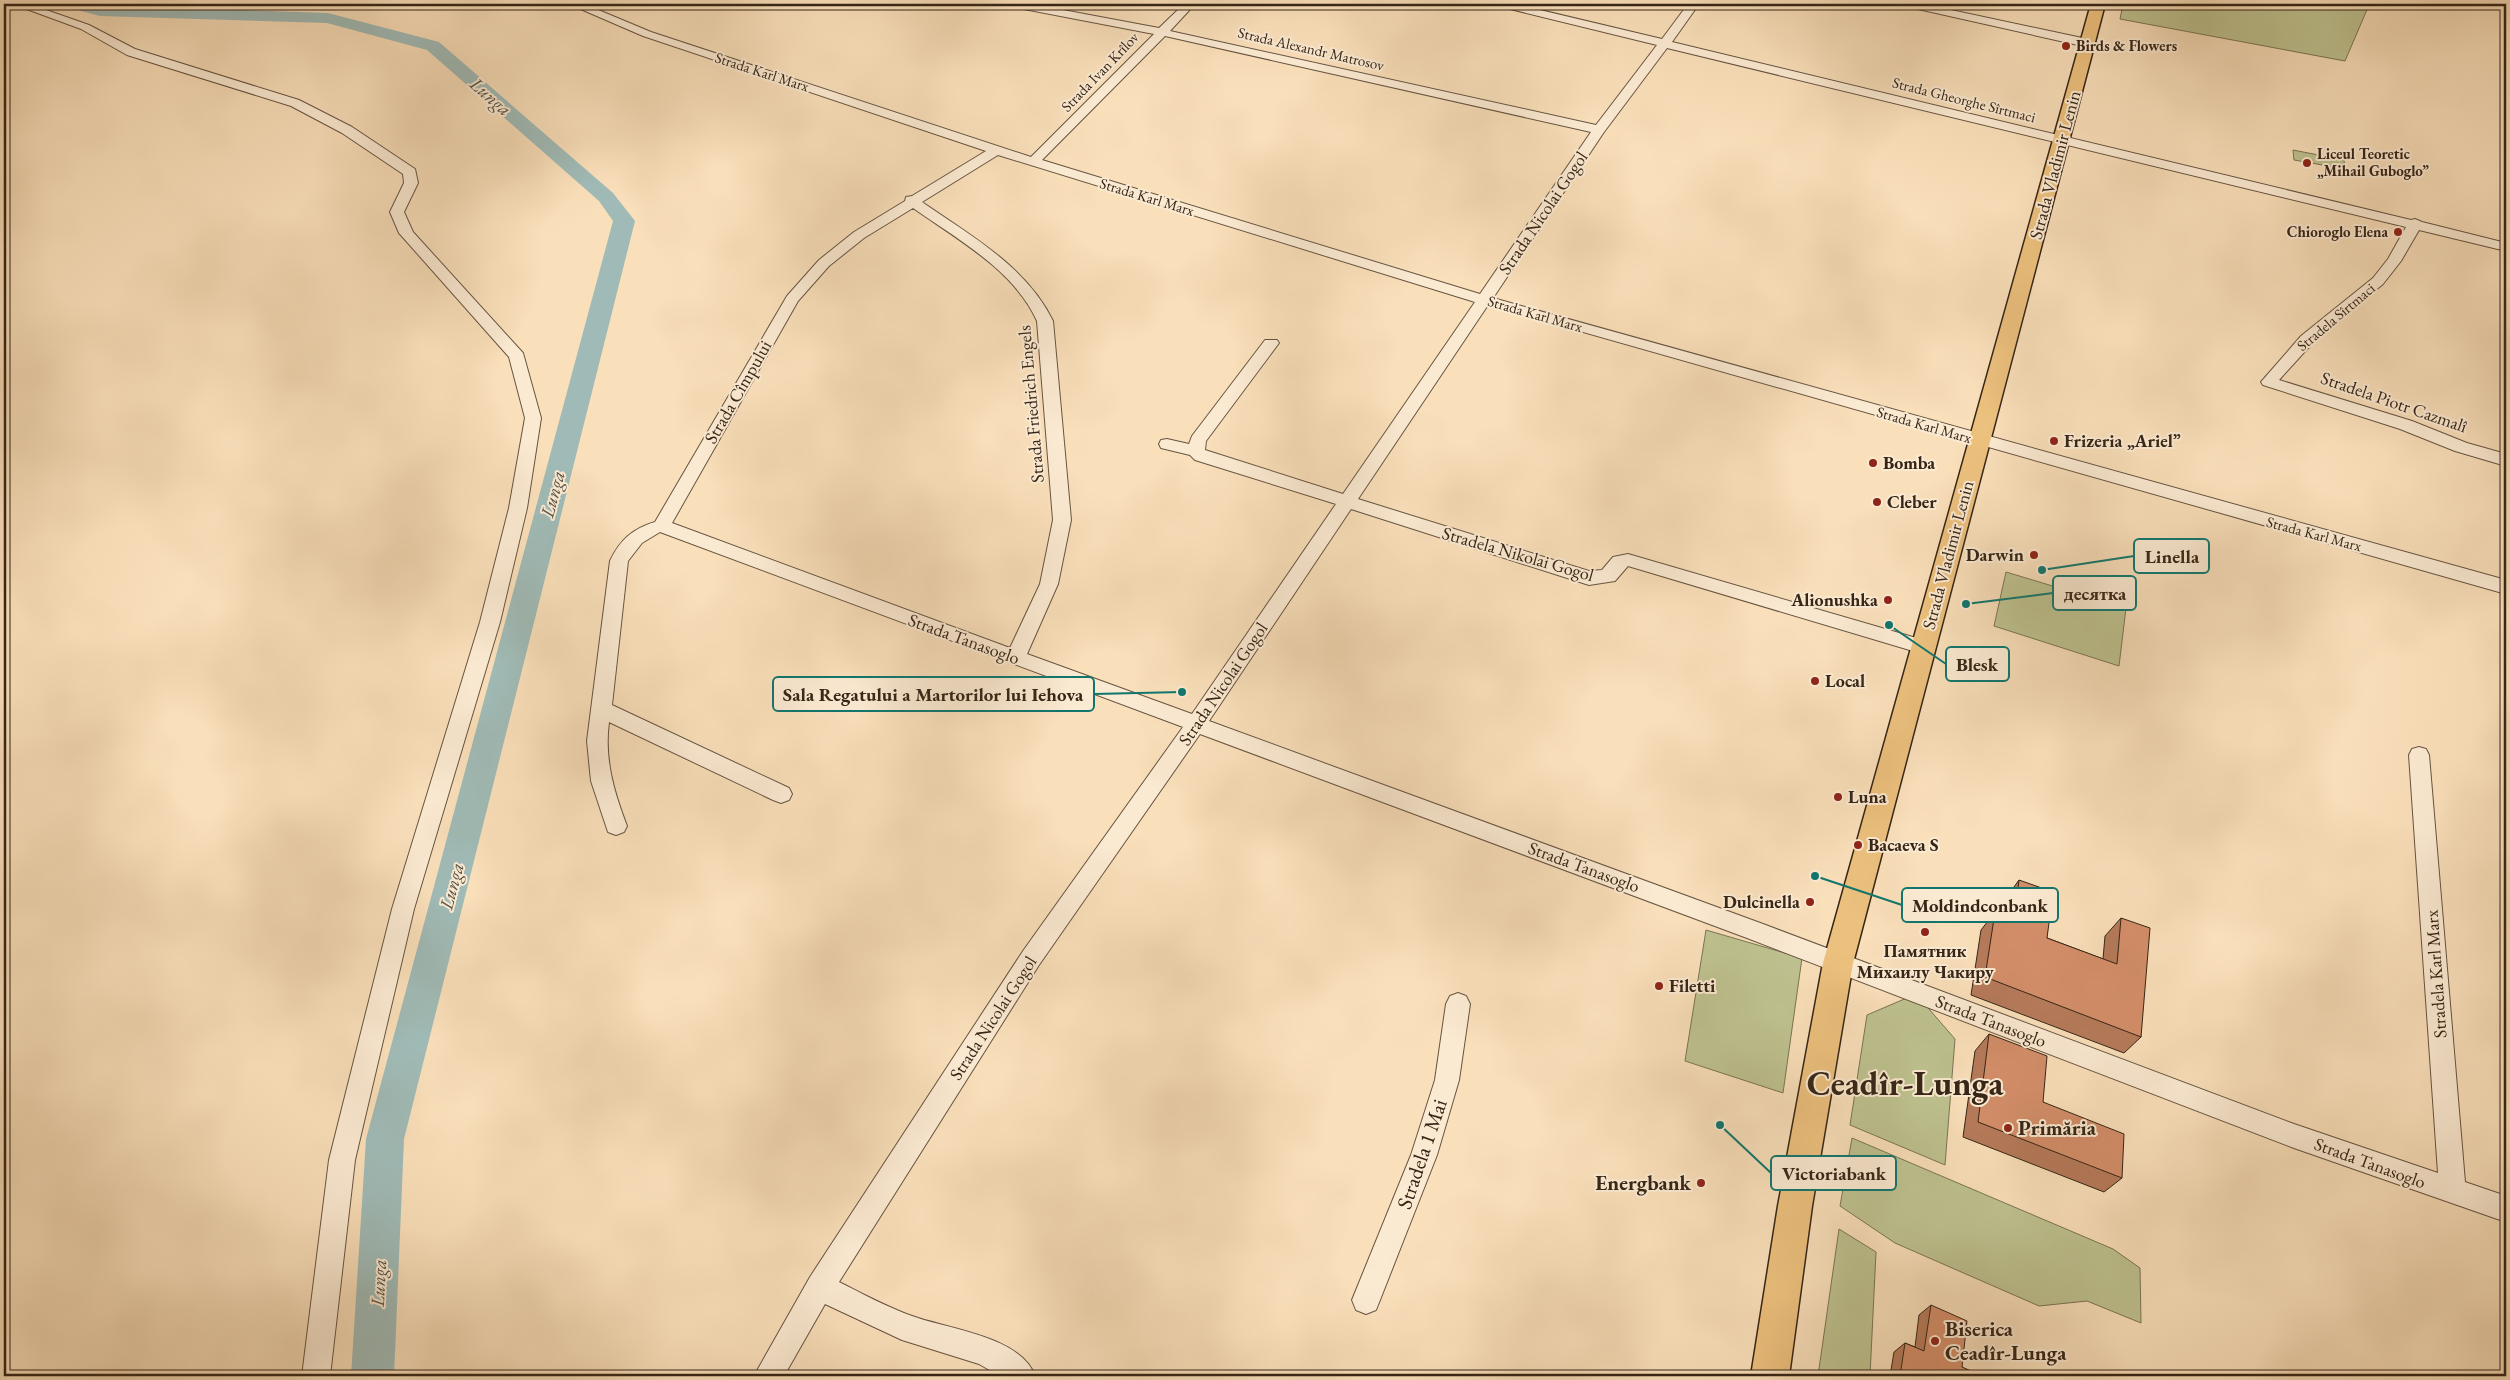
<svg xmlns="http://www.w3.org/2000/svg" width="2510" height="1380" font-family="'EB Garamond',serif">
	<style>
		.green { fill: #bec290; stroke: #7a7454 }
		.lines { fill: none; stroke-linecap: round; stroke-linejoin: round }
		.river { fill: #a0bbb7; fill-rule: evenodd }
		.minor-casing { stroke: #675440; stroke-width: 2 }
		.major-casing { stroke: #362517; stroke-width: 3 }
		.minor { fill: #fbead2; fill-rule: evenodd }
		.major { fill: #ecc07d; fill-rule: evenodd }
		.wall { fill: #b57a5a; stroke: #362517 }
		.building { fill: #d38e69; stroke: #362517 }
		.poi-dot { fill: #8f2418; stroke: #fbead2; stroke-width: 2 }
		.labels { text-anchor: middle; stroke-width: 4; stroke-linejoin: round; paint-order: stroke }
		.far-poi-label { font-size: 15px; font-weight: bold; fill: #362517; stroke: #fbead2; text-anchor: start }
		.far-street-label { font-size: 15px; fill: #362517; stroke: #fbead2 }
		.street-label { font-size: 18px; fill: #362517; stroke: #fbead2 }
		.poi-label { font-size: 18px; font-weight: bold; fill: #362517; stroke: #fbead2; text-anchor: start }
		.water-label { font-size: 19px; font-style: italic; fill: #565247; stroke: #fbead2 }
		.near-poi-label { font-size: 21px; font-weight: bold; fill: #362517; stroke: #fbead2; text-anchor: start }
		.near-street-label { font-size: 21px; fill: #362517; stroke: #fbead2 }
		.near-town-label { font-size: 34px; font-weight: bold; fill: #362517; stroke: #fbead2 }
		.leader { fill: none; stroke: #0f766e; stroke-width: 2 }
		.callout-dot { fill: #0f766e; stroke: #fbead2; stroke-width: 2 }
		.callout { fill: #fbead2; stroke: #0f766e; stroke-width: 2 }
		.callout-label { font-size: 19px; text-anchor: middle; font-weight: bold; fill: #362517 }
	</style>
	<rect width="100%" height="100%" fill="#f9dfba"/>
	<filter id="stains"><feTurbulence type="fractalNoise" baseFrequency=".004" numOctaves="4"/><feColorMatrix values="0 0 0 0 .2 0 0 0 0 .09 0 0 0 0 .02 0 0 0 .5 -.17"/></filter>
	<radialGradient id="worn" r=".72"><stop offset=".6" stop-color="#630" stop-opacity="0"/><stop offset="1" stop-color="#630" stop-opacity=".3"/></radialGradient>
	<g class="green">
		<path d="M2123 4H2364L2369 5 2345 61 2120 19Z"/>
		<path d="M2293 150 2344 160 2345 169 2294 160Z"/>
		<path d="M2006 572 2126 608 2119 666 1994 626Z"/>
		<path d="M1706 930 1802 958 1783 1093 1685 1061Z"/>
		<path d="M1916 994 1955 1039 1945 1165 1850 1125 1867 1015Z"/>
		<path d="M1852 1138 2113 1249 2140 1268 2141 1323 2087 1301 2039 1306 1895 1243 1840 1206Z"/>
		<path d="M1839 1229 1876 1252 1870 1376H1818Z"/>
	</g>
	<g class="lines">
		<path class="river" d="M68 4 328 13 439 42 613 193 635 221 404 1139 394 1376H351L366 1139 613 221 599 201 427 50 327 23 100 16 70 8Z"/>
		<defs>
			<g id="minor">
				<path d="M13 4H29L89 25 135 49 299 100 352 127 415 169 418 183 404 212 413 232 523 353 541 418 527 508 500 622 414 909 355 1160 330 1376H302L329 1160 392 909 480 622 509 508 525 418 509 357 399 233 390 212 404 183 403 174 342 133 291 106 127 55 81 29Z"/>
				<path d="M569 4H584L651 32 1031 157 1154 34 1014 7 1009 4H1031L1159 28 1184 4H1195L1170 31 1596 125 1657 45 1498 6 1497 4H1515L1662 39 1688 4H1699L1672 42 2411 220 2415 219 2422 222 2506 243V251L2419 230 2401 261 2383 284 2319 336 2279 380 2412 421 2467 443 2506 454V466L2455 451 2400 429 2263 385 2261 382 2301 336 2373 278 2388 259 2406 227 1667 48 1604 132 1493 298 2506 580V594L1488 305 1358 499 1589 571 1602 570 1613 557 1628 554 1930 642 1933 647 1930 652 1923 654 1628 566 1615 581 1589 585 1351 509 1209 721 1763 924 2294 1124 2438 1173 2409 755 2412 749 2419 747 2426 749 2429 755 2465 1182 2506 1196V1222L2294 1148 1747 938 1200 734 1039 965 839 1282C863 1294 887 1307 912 1316 947 1329 1021 1336 1035 1376H1000L979 1364 902 1340 825 1304 784 1376H754L810 1277 1023 951 1183 727 660 532 642 543 628 561 612 705 789 788 792 794 789 800 781 803 773 800 609 722C604 759 614 792 627 826L624 832 616 835 608 832 591 781 587 741 610 561C620 540 632 529 655 522L787 296 819 260 854 232 905 201 906 197 912 196 986 151 643 36ZM1165 36 1591 132 1480 294 1042 160ZM998 155 1475 302 1343 494 1205 450 1206 441 1279 343 1277 340H1265L1192 436 1189 444 1167 439 1161 440 1159 444 1161 448 1190 455 1195 460 1336 504 1192 714 1027 654 1058 584 1071 520 1053 321C1027 267 970 235 922 202ZM913 208C957 239 1014 270 1037 321L1053 520 1040 584 1010 648 672 523 798 301 829 266 864 238Z"/>
				<path d="M1903 4H1923L2087 39 2093 43 2087 47 1909 7Z"/>
				<path d="M1458 993 1466 996 1470 1004 1459 1080 1437 1155 1380 1300 1376 1310 1366 1314 1356 1310 1352 1300 1411 1155 1435 1080 1446 1004 1450 996Z"/>
			</g>
			<path id="major" d="M2091 4H2105L1853 963 1812 1206 1789 1376H1751L1778 1206 1823 963Z"/>
		</defs>
		<use href="#minor" class="minor-casing"/>
		<use href="#major" class="major-casing"/>
		<use href="#minor" class="minor"/>
		<use href="#major" class="major"/>
	</g>
	<g class="wall">
		<path d="M2019 880 2047 938 2103 959 2105 936 2121 918 2141 1037 2124 1053 1971 995 1981 930 1995 912 2003 915 2006 898Z"/>
		<path d="M1989 1034 2043 1102 2122 1178 2104 1192 1963 1137 1975 1051Z"/>
		<path d="M1931 1305 1962 1367 1978 1376H1890L1894 1352 1905 1343 1915 1347 1919 1315Z"/>
	</g>
	<g class="building">
		<path d="M2019 880 2053 892 2047 938 2117 964 2121 918 2150 928 2141 1037 1985 977 1995 912 2014 919Z"/>
		<path d="M1989 1034 2047 1056 2043 1102 2124 1134 2122 1178 1978 1122Z"/>
		<path d="M1931 1305 1967 1321 1962 1367 1978 1374V1376H1900L1905 1343 1924 1351Z"/>
	</g>
	<g class="poi-dot">
		<circle cx="2066" cy="46" r="5"/>
		<circle cx="2307" cy="163" r="5"/>
		<circle cx="2398" cy="232" r="5"/>
		<circle cx="2054" cy="441" r="5"/>
		<circle cx="1873" cy="463" r="5"/>
		<circle cx="1877" cy="502" r="5"/>
		<circle cx="2034" cy="555" r="5"/>
		<circle cx="1888" cy="600" r="5"/>
		<circle cx="1815" cy="681" r="5"/>
		<circle cx="1838" cy="797" r="5"/>
		<circle cx="1858" cy="845" r="5"/>
		<circle cx="1810" cy="902" r="5"/>
		<circle cx="1925" cy="932" r="5"/>
		<circle cx="1659" cy="986" r="5"/>
		<circle cx="2008" cy="1128" r="5"/>
		<circle cx="1701" cy="1183" r="5"/>
		<circle cx="1935" cy="1341" r="5"/>
	</g>
	<g class="labels">
		<g class="far-poi-label">
			<text x="2076" y="51">Birds &amp; Flowers</text>
			<text x="2317" y="159">Liceul Teoretic<tspan x="2317" dy="17">„Mihail Guboglo”</tspan></text>
			<text x="2388" y="237" text-anchor="end">Chioroglo Elena</text>
		</g>
		<g class="far-street-label">
			<text transform="translate(1311 49) rotate(13)" y="5">Strada Alexandr Matrosov</text>
			<text transform="translate(762 72) rotate(18)" y="5">Strada Karl Marx</text>
			<text transform="translate(1100 72) rotate(-46)" y="5">Strada Ivan Krîlov</text>
			<text transform="translate(1964 100) rotate(14)" y="5">Strada Gheorghe Sîrtmaci</text>
			<text transform="translate(1147 197) rotate(17)" y="5">Strada Karl Marx</text>
			<text transform="translate(1535 314) rotate(16)" y="5">Strada Karl Marx</text>
			<text transform="translate(2336 317) rotate(-40)" y="5">Stradela Sîrtmaci</text>
			<text transform="translate(1924 425) rotate(16)" y="5">Strada Karl Marx</text>
			<text transform="translate(2314 534) rotate(15)" y="5">Strada Karl Marx</text>
		</g>
		<g class="street-label">
			<text transform="translate(2055 165) rotate(-75)" y="6">Strada Vladimir Lenin</text>
			<text transform="translate(1543 213) rotate(-56)" y="6">Strada Nicolai Gogol</text>
			<text transform="translate(738 392) rotate(-60)" y="6">Strada Cîmpului</text>
			<text transform="translate(2394 402) rotate(19)" y="6">Stradela Piotr Cazmalî</text>
			<text transform="translate(1031 404) rotate(-95)" y="6">Strada Friedrich Engels</text>
			<text transform="translate(1518 554) rotate(16)" y="6">Stradela Nikolai Gogol</text>
			<text transform="translate(1948 555) rotate(-75)" y="6">Strada Vladimir Lenin</text>
			<text transform="translate(964 639) rotate(20)" y="6">Strada Tanasoglo</text>
			<text transform="translate(1223 684) rotate(-56)" y="6">Strada Nicolai Gogol</text>
			<text transform="translate(1584 867) rotate(20)" y="6">Strada Tanasoglo</text>
			<text transform="translate(2436 974) rotate(-94)" y="6">Stradela Karl Marx</text>
			<text transform="translate(993 1018) rotate(-57)" y="6">Strada Nicolai Gogol</text>
			<text transform="translate(1991 1021) rotate(21)" y="6">Strada Tanasoglo</text>
			<text transform="translate(2370 1163) rotate(20)" y="6">Strada Tanasoglo</text>
		</g>
		<g class="poi-label">
			<text x="2064" y="447">Frizeria „Ariel”</text>
			<text x="1883" y="469">Bomba</text>
			<text x="1887" y="508">Cleber</text>
			<text x="2024" y="561" text-anchor="end">Darwin</text>
			<text x="1878" y="606" text-anchor="end">Alionushka</text>
			<text x="1825" y="687">Local</text>
			<text x="1848" y="803">Luna</text>
			<text x="1868" y="851">Bacaeva S</text>
			<text x="1800" y="908" text-anchor="end">Dulcinella</text>
			<text x="1925" y="957" text-anchor="middle">Памятник<tspan x="1925" dy="21">Михаилу Чакиру</tspan></text>
			<text x="1669" y="992">Filetti</text>
		</g>
		<g class="water-label">
			<text transform="translate(491 96) rotate(41)" y="7">Lunga</text>
			<text transform="translate(552 494) rotate(-75)" y="7">Lunga</text>
			<text transform="translate(451 886) rotate(-75)" y="7">Lunga</text>
			<text transform="translate(378 1283) rotate(-87)" y="7">Lunga</text>
		</g>
		<g class="near-poi-label">
			<text x="2018" y="1135">Primăria</text>
			<text x="1691" y="1190" text-anchor="end">Energbank</text>
			<text x="1945" y="1336">Biserica<tspan x="1945" dy="24">Ceadîr-Lunga</tspan></text>
		</g>
		<g class="near-street-label">
			<text transform="translate(1422 1154) rotate(-71)" y="7">Stradela 1 Mai</text>
		</g>
		<g class="near-town-label">
			<text x="1905" y="1095">Ceadîr-Lunga</text>
		</g>
	</g>
	<path class="leader" d="M2042 570L2134 556M1966 604L2053 593M1889 625L1946 664M1182 692L1094 694M1815 876L1902 905M1720 1125L1771 1173"/>
	<g class="callout-dot">
		<circle cx="2042" cy="570" r="5"/>
		<circle cx="1966" cy="604" r="5"/>
		<circle cx="1889" cy="625" r="5"/>
		<circle cx="1182" cy="692" r="5"/>
		<circle cx="1815" cy="876" r="5"/>
		<circle cx="1720" cy="1125" r="5"/>
	</g>
	<g class="callout">
		<rect x="2134" y="539" width="75" height="34" rx="5"/>
		<rect x="2053" y="576" width="83" height="34" rx="5"/>
		<rect x="1946" y="647" width="63" height="34" rx="5"/>
		<rect x="773" y="677" width="321" height="34" rx="5"/>
		<rect x="1902" y="888" width="156" height="34" rx="5"/>
		<rect x="1771" y="1156" width="125" height="34" rx="5"/>
	</g>
	<g class="callout-label">
		<text x="2172" y="563">Linella</text>
		<text x="2095" y="600">десятка</text>
		<text x="1977" y="671">Blesk</text>
		<text x="933" y="701">Sala Regatului a Martorilor lui Iehova</text>
		<text x="1980" y="912">Moldindconbank</text>
		<text x="1834" y="1180">Victoriabank</text>
	</g>
	<rect width="2510" height="1380" fill="none" stroke="#f9dfba" stroke-width="20"/>
	<rect x="5" y="5" width="2500" height="1370" fill="none" stroke="#362517" stroke-width="2.5"/>
	<rect x="10" y="10" width="2490" height="1360" fill="none" stroke="#362517"/>
	<rect width="100%" height="100%" filter="url(#stains)"/>
	<rect width="100%" height="100%" fill="url(#worn)"/>
</svg>
